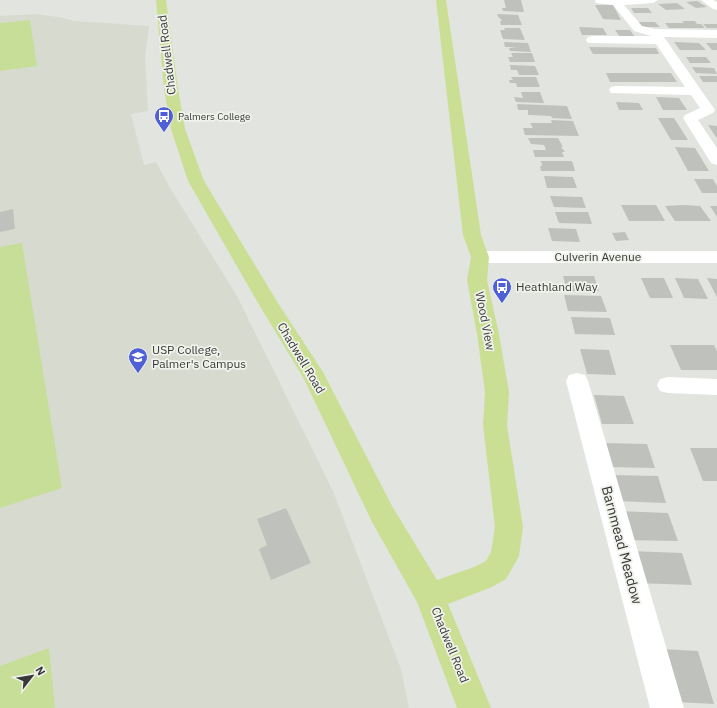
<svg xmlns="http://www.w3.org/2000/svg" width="717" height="708" font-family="'IBM Plex Sans',sans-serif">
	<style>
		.built { fill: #d7dbcf }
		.green { fill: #c7de98 }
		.building { fill: #bfc1bc }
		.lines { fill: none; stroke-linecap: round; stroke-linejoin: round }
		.minor { fill: #fff; fill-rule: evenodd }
		.major { fill: #cadf94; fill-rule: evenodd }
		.labels { text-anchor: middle; stroke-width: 3.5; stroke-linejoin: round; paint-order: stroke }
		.far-poi-label { font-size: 10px; fill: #383937; stroke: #f0f2ec; text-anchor: start }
		.street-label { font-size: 12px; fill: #383937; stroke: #f0f2ec }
		.poi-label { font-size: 12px; fill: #383937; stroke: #f0f2ec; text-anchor: start }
		.near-street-label { font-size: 14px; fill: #383937; stroke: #f0f2ec }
	</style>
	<rect width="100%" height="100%" fill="#e2e4df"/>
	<path class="built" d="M34 14 59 17 74 21 149 26 145 57 148 111 131 114 144 165 156 162 169 186 237 296 333 491 401 669 409 708H0V16Z"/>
	<g class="green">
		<path d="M30 20 37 66 0 71V23Z"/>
		<path d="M22 243 62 488 0 508V247Z"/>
		<path d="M49 648 55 708H0V666Z"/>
	</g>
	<g class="building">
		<path d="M504 0H521L524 12 503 11 502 8H506Z"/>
		<path d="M697 1 707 7 696 8 686 2Z"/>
		<path d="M677 3 685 9 666 10 658 4Z"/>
		<path d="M595 5H613L621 20 603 19Z"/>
		<path d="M631 8H648L652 13H634Z"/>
		<path d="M497 14 518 15 522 25H501L500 21H502L501 19 499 18Z"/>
		<path d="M682 21H695L697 24H701L705 28H669L665 23H684Z"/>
		<path d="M637 22H655L660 27H641Z"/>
		<path d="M703 24H717V28H707Z"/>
		<path d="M579 27 603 28 607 35H582Z"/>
		<path d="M504 28H520L525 40 503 39 500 30H505Z"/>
		<path d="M615 30H630L635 37H620Z"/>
		<path d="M504 42 528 43 531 52 510 51 509 48 517 47H505Z"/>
		<path d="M674 42 699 43 706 50H680Z"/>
		<path d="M706 43H717V50H712Z"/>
		<path d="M589 47 656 48 659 54H593Z"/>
		<path d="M511 53H532L535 62H510L508 57H513Z"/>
		<path d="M686 57H706L711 63H690Z"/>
		<path d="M510 65 535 66 539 75H519L517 70H511Z"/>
		<path d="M692 67 714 68 717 74 696 73Z"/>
		<path d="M606 73H671L677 82H610Z"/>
		<path d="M699 76H717V82H703Z"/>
		<path d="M511 77H536L540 87H517L516 83H510L509 80H513Z"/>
		<path d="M521 92H540L544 103 516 102 514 97 523 98Z"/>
		<path d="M656 97 679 98 687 110H663Z"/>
		<path d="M616 102 639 103 643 110H619Z"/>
		<path d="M517 104 567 106 572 119 552 118 551 116 531 115H528V110H518Z"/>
		<path d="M658 118H674L688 140H671Z"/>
		<path d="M551 120 573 121 579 136 525 135 523 128H533L530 123H552Z"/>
		<path d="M708 125 717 126V137H716Z"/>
		<path d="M528 138H558L563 147H561L565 152H562L564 157H535L533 150H546L545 147 544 145 531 144Z"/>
		<path d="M675 147 695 148 709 171H688Z"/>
		<path d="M541 161H572L575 171H541L540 166H542Z"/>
		<path d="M544 176 573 177 577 188H547Z"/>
		<path d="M694 179H713L717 186V193H702Z"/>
		<path d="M550 196 582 197 586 208 554 207Z"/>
		<path d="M621 205H656L665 221H629Z"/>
		<path d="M683 205 700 206 711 221H675L665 206Z"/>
		<path d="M710 206H717V217Z"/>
		<path d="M13 209 15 229 0 232V212Z"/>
		<path d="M555 212H588L592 224 559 223Z"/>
		<path d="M548 228 576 229 580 242 552 241Z"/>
		<path d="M625 232 629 240 616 241 612 233Z"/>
		<path d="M563 276H594L599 291H567Z"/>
		<path d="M641 278H664L673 298H650Z"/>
		<path d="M675 278 698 279 708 299 684 298Z"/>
		<path d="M707 278 717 279V297Z"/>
		<path d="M564 295 601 296 607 312 568 311Z"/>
		<path d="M571 317 610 318 615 335 575 334Z"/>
		<path d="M670 345H714L717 351V370H681Z"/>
		<path d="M580 349 609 350 616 375 587 374Z"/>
		<path d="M594 395 624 396 634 424H602Z"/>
		<path d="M601 443 647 444 655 468 607 467Z"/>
		<path d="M690 448H717V481H703Z"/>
		<path d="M609 475 658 476 666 503 616 501Z"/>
		<path d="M286 508 311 563 271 580 259 549 267 545 257 519Z"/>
		<path d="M618 511 668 513 678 541 626 540Z"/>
		<path d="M629 551 682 553 692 585 637 583Z"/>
		<path d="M661 649 698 651 714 704 675 702Z"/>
	</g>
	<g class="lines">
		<g class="minor">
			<path d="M595 0H658L653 3 624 5 642 26 655 29 717 30V38L664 37 715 110 713 113 698 120 717 148V165L711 163 683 118 685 115 700 108 691 95 611 93 609 90 611 87 616 86 685 87 656 44 588 43 586 40 588 37 592 36H651L634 31 613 5 596 3Z"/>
			<path d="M701 0H713L717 2V10L713 9Z"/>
			<path d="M480 251H717V263H480L473 261 471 257 473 253Z"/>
			<path d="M577 373 585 375 588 381 684 708H650L566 381 569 375Z"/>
			<path d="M668 377 717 379V395L668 393 660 391 657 385 660 379Z"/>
		</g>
		<path class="major" d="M156 0H166L178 89 185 129 204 181 278 303 323 372 392 506 437 580 474 567 486 561 491 552 495 527 483 425 485 392 477 334 467 280 471 257 463 235 436 0H446L481 235 489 257 487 280 499 334 509 392 507 425 523 527 519 556 506 579 492 587 448 604 491 708H457L417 602 372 522 304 379 258 303 188 181 171 129 164 89Z"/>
	</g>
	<defs>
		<symbol id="bus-pin" viewBox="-11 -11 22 30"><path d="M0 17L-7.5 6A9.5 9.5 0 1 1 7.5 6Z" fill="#4f5fd5" stroke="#f0f2ec"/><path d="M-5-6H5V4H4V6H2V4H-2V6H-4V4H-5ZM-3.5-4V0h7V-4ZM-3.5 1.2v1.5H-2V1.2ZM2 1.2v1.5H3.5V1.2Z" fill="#fff"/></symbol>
		<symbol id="university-pin" viewBox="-11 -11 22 30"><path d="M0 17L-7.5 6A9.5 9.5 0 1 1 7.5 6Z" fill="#4f5fd5" stroke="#f0f2ec"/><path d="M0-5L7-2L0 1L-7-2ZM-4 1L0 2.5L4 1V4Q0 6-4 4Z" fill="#fff"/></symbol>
	</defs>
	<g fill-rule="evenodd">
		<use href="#bus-pin" x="153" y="105" width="22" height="30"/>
		<use href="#bus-pin" x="491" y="276" width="22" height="30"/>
		<use href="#university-pin" x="127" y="346" width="22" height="30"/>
	</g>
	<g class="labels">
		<g class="far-poi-label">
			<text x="178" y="120">Palmers College</text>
		</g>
		<g class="street-label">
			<text transform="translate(167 55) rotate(-97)" y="4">Chadwell Road</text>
			<text x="598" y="261">Culverin Avenue</text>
			<text transform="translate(485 321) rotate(79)" y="4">Wood View</text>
			<text transform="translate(301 358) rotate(59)" y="4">Chadwell Road</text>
			<text transform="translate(450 645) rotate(68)" y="4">Chadwell Road</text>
		</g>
		<g class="poi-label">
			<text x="516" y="291">Heathland Way</text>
			<text x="152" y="354">USP College,<tspan x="152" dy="14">Palmer's Campus</tspan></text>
		</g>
		<g class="near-street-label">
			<text transform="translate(622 545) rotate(75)" y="5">Barnmead Meadow</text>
		</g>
	</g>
	<g transform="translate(32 676) rotate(59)" stroke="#f0f2ec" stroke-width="3" paint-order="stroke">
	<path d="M0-3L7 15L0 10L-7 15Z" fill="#383937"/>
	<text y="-6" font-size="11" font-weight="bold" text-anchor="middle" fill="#383937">N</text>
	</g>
</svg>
